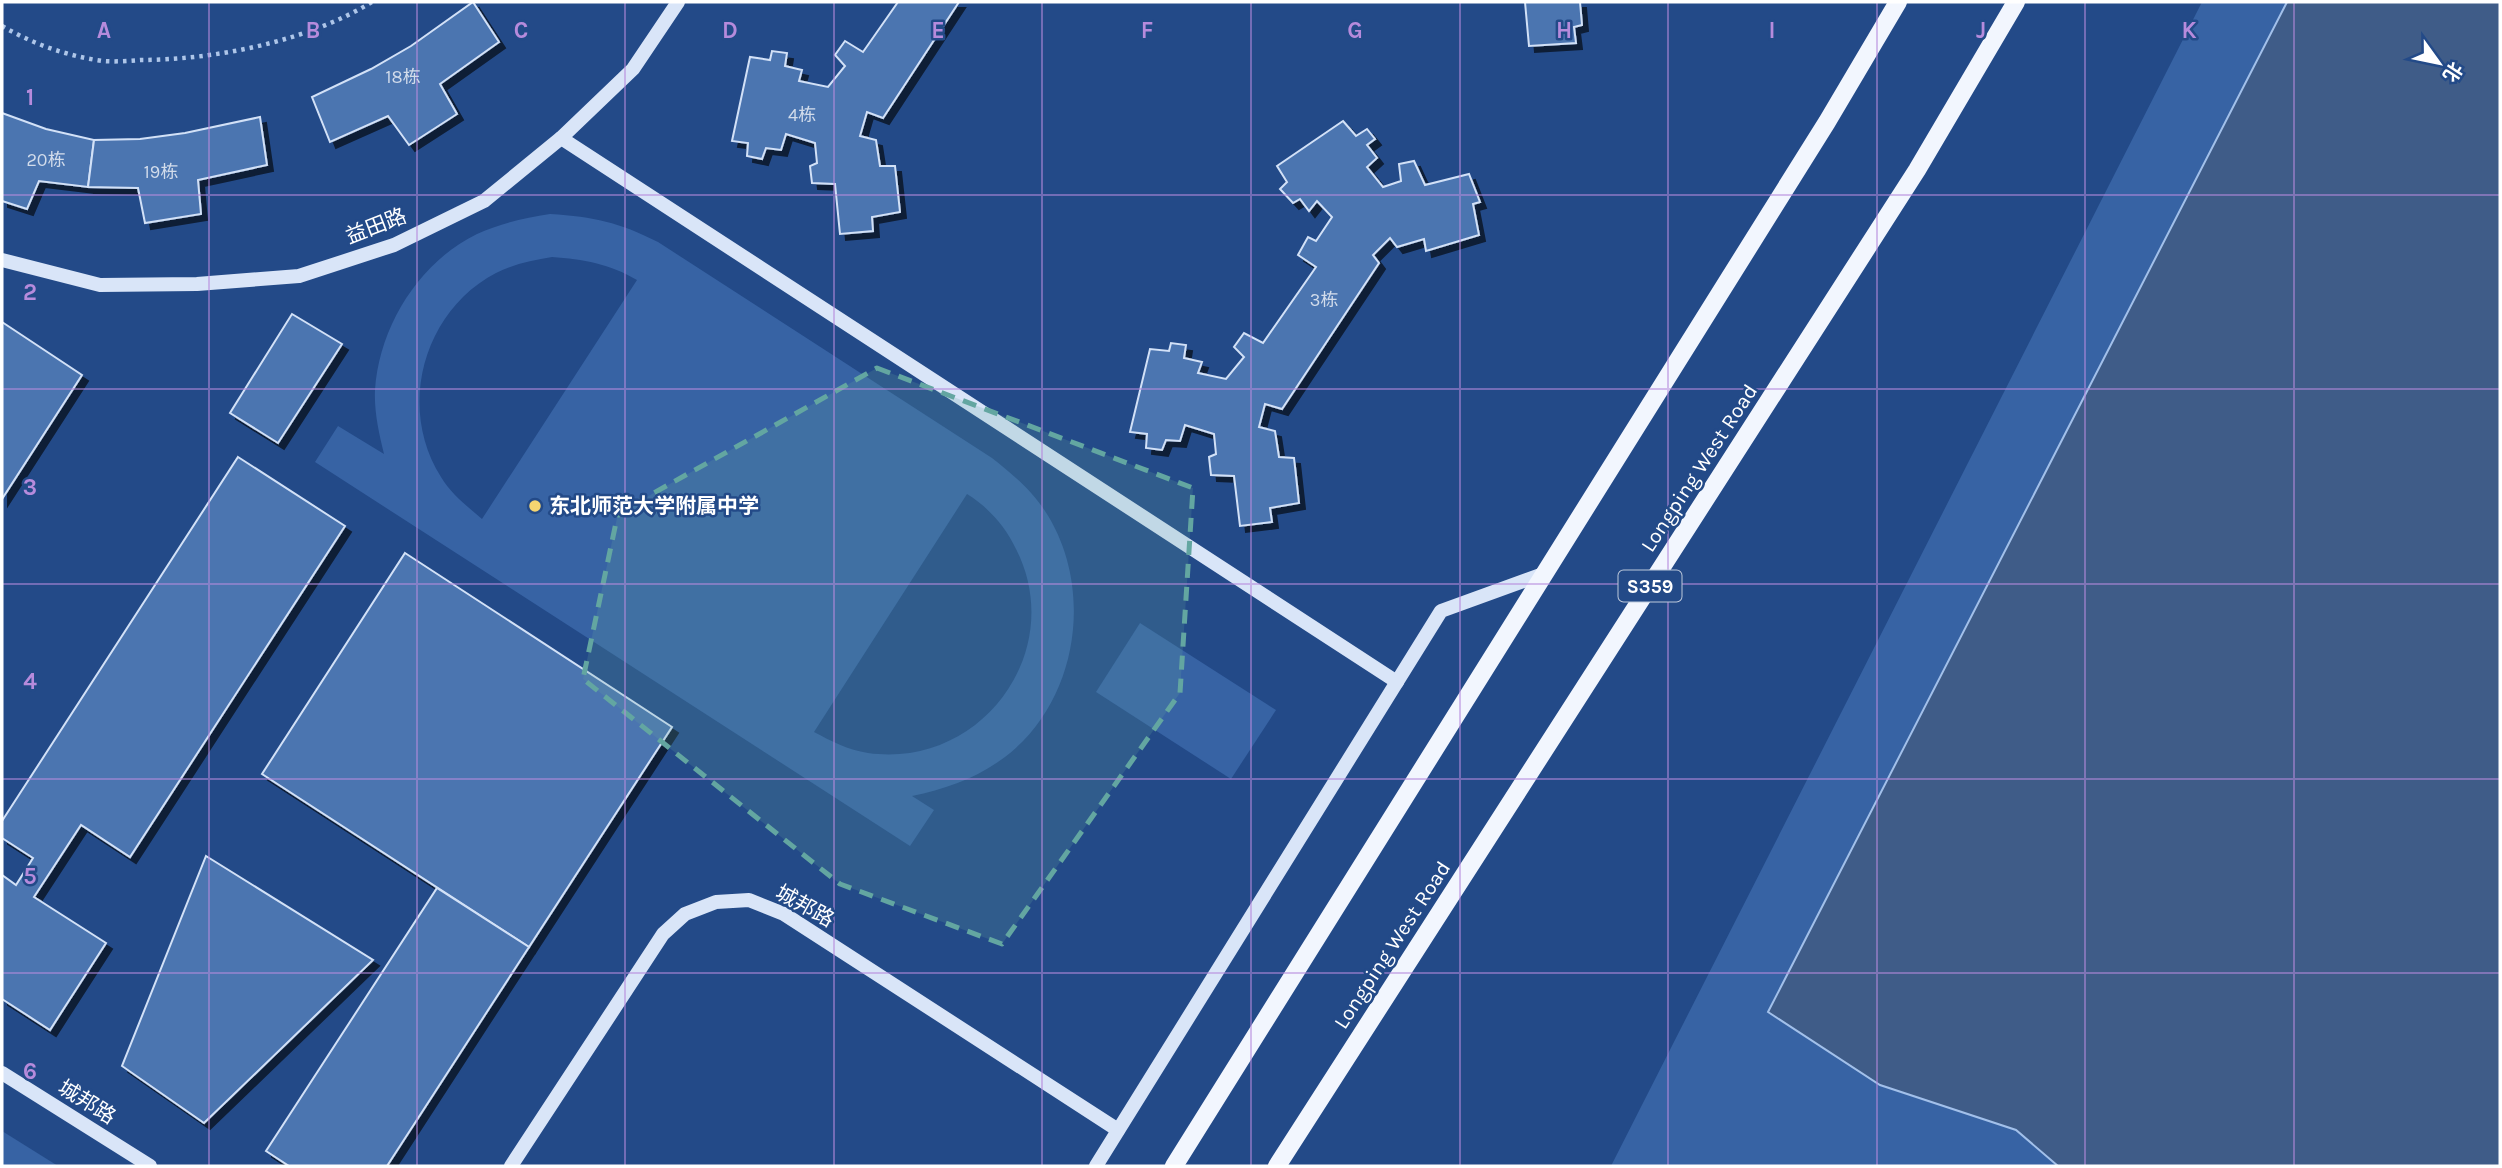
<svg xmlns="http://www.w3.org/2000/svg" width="2502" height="1168" font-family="Karla,'Noto Sans SC',sans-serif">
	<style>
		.green { fill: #3763a4; fill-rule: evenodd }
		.water { fill: #3f5c88; stroke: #a2c0ea; stroke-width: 2 }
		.building { fill: #4b74b0; stroke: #d2e1f7; stroke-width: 2; filter: url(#shadow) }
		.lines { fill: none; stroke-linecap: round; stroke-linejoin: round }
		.path { stroke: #aec6e9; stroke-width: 4.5; stroke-dasharray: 3.5 5; stroke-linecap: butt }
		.secondary { stroke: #d9e5f8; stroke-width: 14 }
		.primary { stroke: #f2f6fe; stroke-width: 18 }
		.marked { fill: #63a6a1; fill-opacity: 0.2; stroke: #63a6a1; stroke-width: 5; stroke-dasharray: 14 9; stroke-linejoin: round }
		.grid { fill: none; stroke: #b68bdc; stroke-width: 2; stroke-opacity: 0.55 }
		.poi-dot { fill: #f5d571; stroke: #234a88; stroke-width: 2.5 }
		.labels { text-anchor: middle; stroke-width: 5; stroke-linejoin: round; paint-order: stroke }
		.number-label { font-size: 18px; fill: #d2dceb }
		.shield { fill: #234a88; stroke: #bdc9db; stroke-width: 2 }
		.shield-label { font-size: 19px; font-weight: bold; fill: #fff }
		.street-label { font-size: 21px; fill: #fff; stroke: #234a88 }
		.poi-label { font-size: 21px; font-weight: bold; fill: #fff; stroke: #234a88; text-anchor: start }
		.grid-label { font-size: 23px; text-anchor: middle; font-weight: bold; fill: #b68bdc; stroke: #234a88; stroke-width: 5; stroke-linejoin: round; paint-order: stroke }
	</style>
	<defs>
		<filter id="shadow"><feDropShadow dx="6" dy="6" stdDeviation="0" flood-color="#0009"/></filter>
	</defs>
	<rect width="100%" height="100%" fill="#234a88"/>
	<g class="green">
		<path d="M2202 2H2287L1768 1011 1880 1085 2016 1130 2058 1166H1611Z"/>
		<path d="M550 214C595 217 618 222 658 242L992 458C1012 474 1031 489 1045 511 1095 587 1079 701 1005 757 977 778 946 789 912 796L934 810 910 846 315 462 338 426 384 454C379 433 374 412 375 390 379 327 419 262 477 234 501 223 525 218 550 214ZM552 257C583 259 610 264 637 280L482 519C467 506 451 494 441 477 397 408 423 311 496 273 514 264 533 260 552 257ZM967 494C988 507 1005 526 1016 549 1068 651 981 769 868 753 848 750 831 741 814 732Z"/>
		<path d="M1140 623 1276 710 1231 779 1096 692Z"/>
		<path d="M2 1131 58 1166H2Z"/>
	</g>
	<path class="water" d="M2287 2H2500V1166H2058L2016 1130 1880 1085 1768 1012Z"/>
	<g class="building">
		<path d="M473 2 499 42 440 84 457 114 409 145 388 116 330 142 312 97 371 69 411 46Z"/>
		<path d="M898 2H959L883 118 867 112 860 136 876 140 880 166H895L900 212 872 217 873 231 840 234 835 184 812 183 810 166 817 163 815 143 786 134 781 150 766 148 762 159 747 156 748 143 732 141 750 57 770 60 772 51 787 53 785 66 802 70 799 81 828 87 845 66 835 55 845 41 863 52Z"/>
		<path d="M1525 2H1580L1582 25 1574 27 1576 43 1529 46Z"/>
		<path d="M2 113 46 129 94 140 88 187 39 181 27 209 2 201Z"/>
		<path d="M260 117 267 165 198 180 201 214 145 223 138 188 88 187 94 140 140 139 185 133Z"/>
		<path d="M1343 121 1356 136 1367 129 1375 139 1367 145 1377 158 1367 167 1383 187 1401 181 1399 164 1414 161 1425 185 1469 174 1480 202 1473 204 1479 235 1426 251 1424 239 1397 247 1390 238 1373 255 1379 263 1282 409 1265 404 1259 427 1275 431 1279 457 1294 458 1299 503 1270 508 1272 522 1240 526 1234 476 1211 475 1209 457 1216 454 1214 434 1185 425 1180 441 1166 440 1162 450 1146 448 1147 434 1130 432 1150 349 1169 351 1171 343 1186 345 1184 358 1202 362 1198 373 1226 379 1244 357 1234 347 1244 333 1263 343 1316 267 1298 255 1308 237 1316 241 1332 217 1317 201 1309 211 1300 199 1293 203 1280 189 1287 182 1277 166Z"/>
		<path d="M292 314 342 344 278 443 230 413Z"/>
		<path d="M2 322 82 375 2 499Z"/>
		<path d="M238 457 345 526 130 857 81 825 34 897 106 943 50 1030 2 999V875L16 885 33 858 2 838V821Z"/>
		<path d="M405 553 672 727 529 947 262 774Z"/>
		<path d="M206 856 373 960 204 1123 122 1066Z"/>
		<path d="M437 888 529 947 387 1166H289L266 1151Z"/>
	</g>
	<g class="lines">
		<path class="path" d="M2 26C33 44 67 56 103 61 115 62 128 61 140 60 215 60 308 41 372 2"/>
		<g class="secondary">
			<path d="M561 138 1397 682"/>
			<path d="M2 260 100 285 197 284 299 276 394 245 484 201 561 138 633 69 678 2"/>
			<path d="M2 1073 150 1166"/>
			<path d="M511 1166 663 934 685 914 716 902 749 900 784 914 1118 1130"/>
			<path d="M1096 1166 1441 611 1543 574"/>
		</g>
		<g class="primary">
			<path d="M1174 1166 1827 122 1898 2"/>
			<path d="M1277 1166 1917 170 2016 2"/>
		</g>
	</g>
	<path class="marked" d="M877 368 1193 488 1180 693 1002 944 840 884 583 679 618 513Z"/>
	<path class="grid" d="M209 2V1166M417 2V1166M625 2V1166M834 2V1166M1042 2V1166M1251 2V1166M1460 2V1166M1668 2V1166M1877 2V1166M2085 2V1166M2294 2V1166M2 195H2500M2 389H2500M2 584H2500M2 779H2500M2 973H2500"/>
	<circle class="poi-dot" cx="535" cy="506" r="7"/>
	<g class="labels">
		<g class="number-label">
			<text x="403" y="83">18栋</text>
			<text x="802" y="121">4栋</text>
			<text x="46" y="166">20栋</text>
			<text x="161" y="178">19栋</text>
			<text x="1324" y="306">3栋</text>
		</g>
		<rect class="shield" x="1618.5" y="570.5" width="63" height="31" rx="5"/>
		<g class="shield-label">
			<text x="1650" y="593">S359</text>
		</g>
		<g class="street-label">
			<text transform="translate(376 226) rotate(-21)" y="7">益田路</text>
			<text transform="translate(1699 468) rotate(-57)" y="7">Longping West Road</text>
			<text transform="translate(805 906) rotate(29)" y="7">城邦路</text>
			<text transform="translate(1392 945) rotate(-57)" y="7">Longping West Road</text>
			<text transform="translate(87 1102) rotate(32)" y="7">城邦路</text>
		</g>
		<g class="poi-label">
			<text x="549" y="513">东北师范大学附属中学</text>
		</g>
	</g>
	<g class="grid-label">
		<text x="104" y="38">A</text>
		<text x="313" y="38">B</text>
		<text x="521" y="38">C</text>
		<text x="730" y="38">D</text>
		<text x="938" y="38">E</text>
		<text x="1147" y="38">F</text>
		<text x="1355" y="38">G</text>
		<text x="1564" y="38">H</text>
		<text x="1772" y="38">I</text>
		<text x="1981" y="38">J</text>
		<text x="2189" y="38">K</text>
		<text x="30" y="105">1</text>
		<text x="30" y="300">2</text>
		<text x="30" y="495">3</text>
		<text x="30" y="689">4</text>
		<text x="30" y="884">5</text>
		<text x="30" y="1079">6</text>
	</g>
	<rect width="2502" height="1168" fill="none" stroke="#ffffff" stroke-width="7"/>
	<g transform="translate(2439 63) rotate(123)" stroke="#234a88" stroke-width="5" paint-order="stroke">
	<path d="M0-5L12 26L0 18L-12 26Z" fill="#ffffff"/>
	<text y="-10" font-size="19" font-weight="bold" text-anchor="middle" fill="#ffffff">北</text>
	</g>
</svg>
